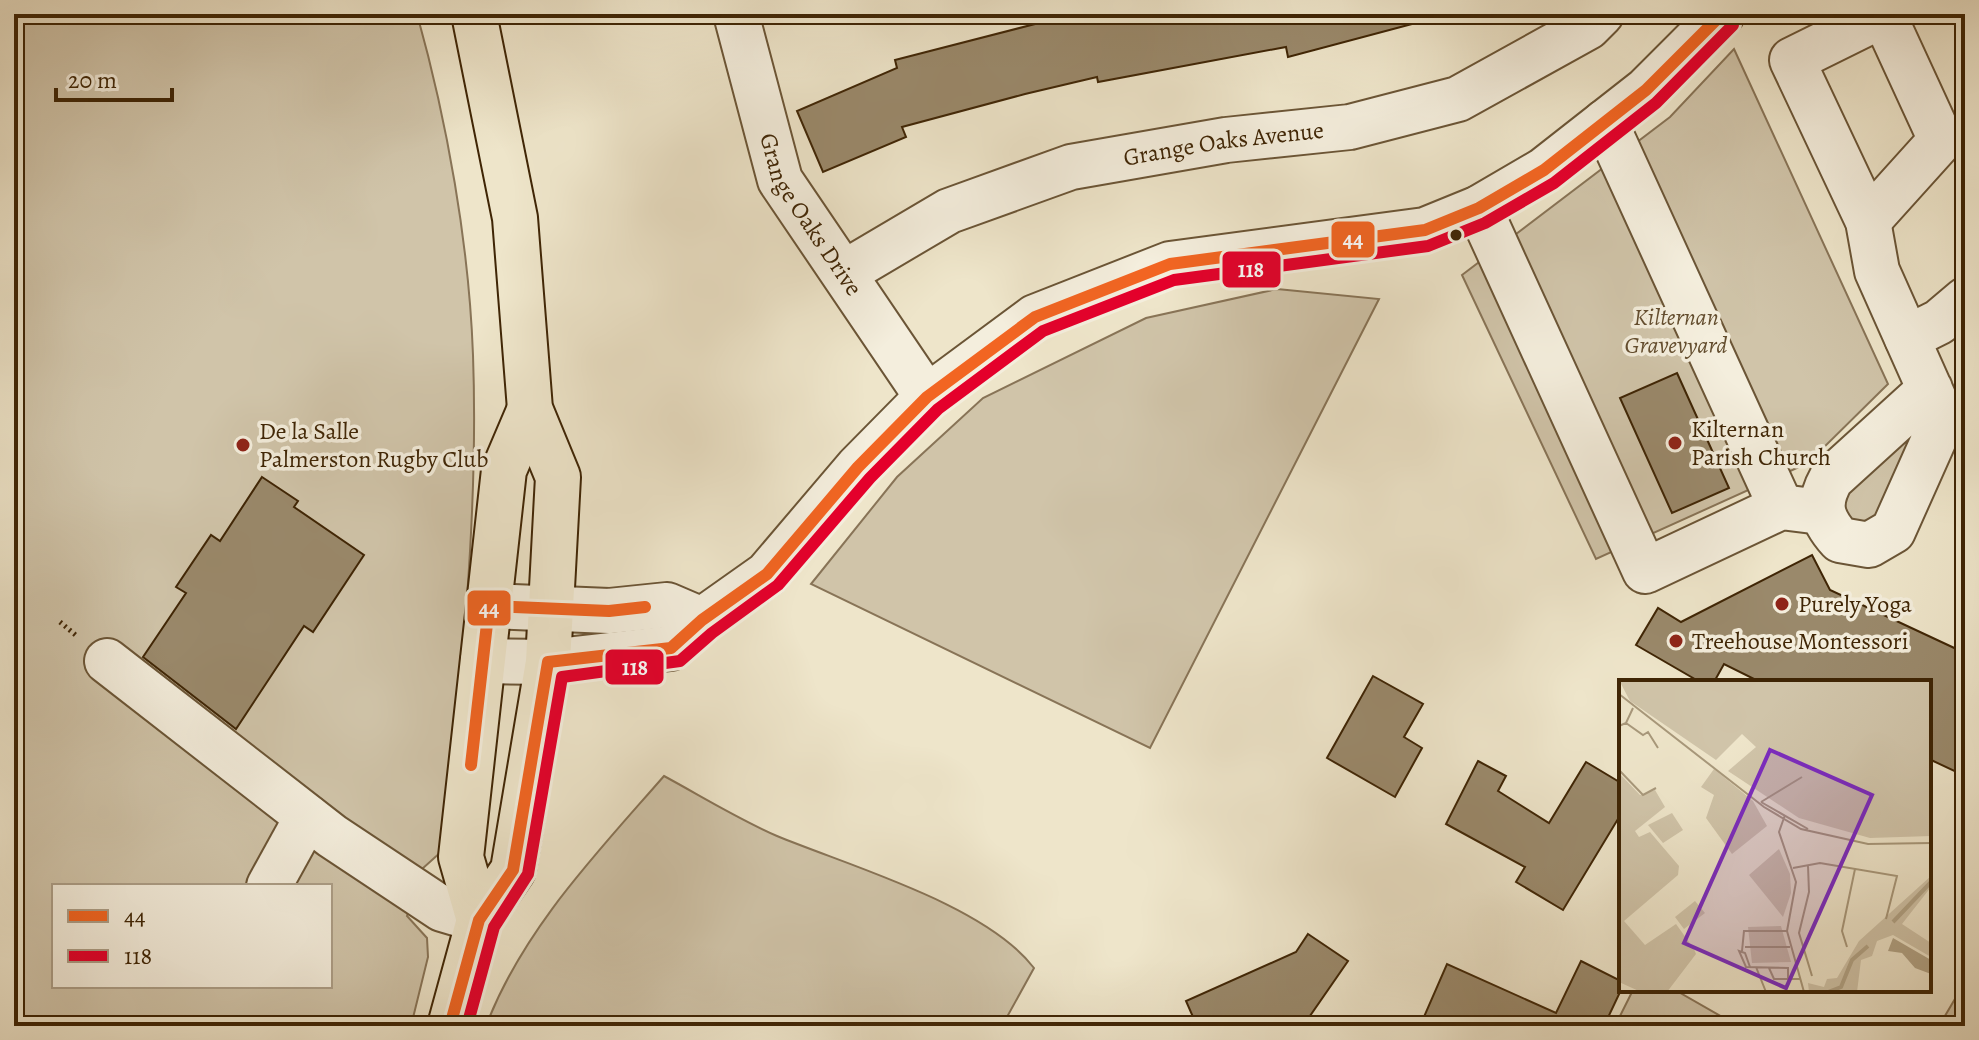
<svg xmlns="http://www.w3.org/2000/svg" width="1979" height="1040" font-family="Alegreya,serif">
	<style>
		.green { fill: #d0c4a9; stroke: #887457; stroke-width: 2; fill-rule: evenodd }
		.building { fill: #9a896b; stroke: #3f2505; stroke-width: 2 }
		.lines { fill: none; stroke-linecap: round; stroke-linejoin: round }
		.minor-casing { stroke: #6b5536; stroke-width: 48 }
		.major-casing { stroke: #3f2505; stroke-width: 48 }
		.path { stroke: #3f2505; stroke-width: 5; stroke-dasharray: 2 4; stroke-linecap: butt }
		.minor { stroke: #f4eedd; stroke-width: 44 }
		.major { stroke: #eee5ca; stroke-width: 44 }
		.bus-1-casing { stroke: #f4eedd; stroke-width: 18 }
		.bus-2-casing { stroke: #f4eedd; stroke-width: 18 }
		.bus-1 { stroke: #f26522; stroke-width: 12 }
		.bus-2 { stroke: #e4002b; stroke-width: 12 }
		.bus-dot { fill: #3f2505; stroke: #f4eedd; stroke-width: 3 }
		.poi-dot { fill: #8f2418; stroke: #f4eedd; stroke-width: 3 }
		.labels { text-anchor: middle; stroke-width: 7; stroke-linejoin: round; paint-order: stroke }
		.street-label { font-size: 24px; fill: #3f2505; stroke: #f4eedd }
		.park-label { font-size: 24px; font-style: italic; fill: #634d2e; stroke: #f4eedd }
		.poi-label { font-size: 24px; fill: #3f2505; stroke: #f4eedd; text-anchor: start }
		.inset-river { fill: none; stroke: #b2a487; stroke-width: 4 }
		.inset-road { fill: none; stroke: #a8987b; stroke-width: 2 }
		.view { fill: #7b2cbf; fill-opacity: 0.15; stroke: #7b2cbf; stroke-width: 4 }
		.inset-edge { fill: none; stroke: #3f2505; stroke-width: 4 }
		.line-badge { stroke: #f4eedd; stroke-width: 3 }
		.badge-label { font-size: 22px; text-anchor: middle; font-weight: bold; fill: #fff }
	</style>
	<rect width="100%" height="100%" fill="#eee5ca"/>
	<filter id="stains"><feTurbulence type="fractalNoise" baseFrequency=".0025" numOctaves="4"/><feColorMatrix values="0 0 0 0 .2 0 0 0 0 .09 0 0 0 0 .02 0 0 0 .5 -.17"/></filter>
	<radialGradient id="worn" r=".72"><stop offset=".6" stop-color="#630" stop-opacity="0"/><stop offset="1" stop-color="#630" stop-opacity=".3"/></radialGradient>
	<g class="green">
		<path d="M14 14H417C447 121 469 244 473 355 479 521 460 687 442 851L422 869 407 916 427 938 428 957 411 1026H14ZM54 886H330V986H54Z"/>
		<path d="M1734 49 1888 384 1808 463 1596 559 1462 275 1670 117Z"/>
		<path d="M1277 289 1379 299 1150 748 811 584 897 477 983 398 1146 318Z"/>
		<path d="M1910 432 1914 438 1884 514 1867 529 1846 521 1840 493Z"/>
		<path d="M664 776C701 796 738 819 777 836 852 867 986 905 1034 968L1002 1026H486C523 929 597 853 664 776Z"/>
		<path d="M1965 982V1026H1939Z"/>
		<path d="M1633 990H1675L1738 1026H1615Z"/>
	</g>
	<g class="building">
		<path d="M1074 14H1410L1412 24 1288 57 1286 47 1098 82 1097 77 1025 94 902 127 906 137 823 172 797 111 897 68 895 60Z"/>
		<path d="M1677 373 1729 488 1672 513 1620 398Z"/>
		<path d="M262 477 298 501 294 507 364 555 313 632 304 626 236 729 143 657 186 593 176 587 211 535 220 541Z"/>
		<path d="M1812 555 1830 590 1965 653V776L1929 759V682H1760L1724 664 1714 682H1700L1636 645 1658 608 1681 622Z"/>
		<path d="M1373 676 1423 704 1404 737 1422 748 1395 797 1327 758Z"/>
		<path d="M1478 761 1506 776 1498 791 1549 823 1586 762 1621 783V814L1563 910 1516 882 1525 867 1446 824Z"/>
		<path d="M1308 934 1348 961 1303 1026H1197L1186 1001 1296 952Z"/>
		<path d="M1581 961 1621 981V990L1604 1026H1420L1447 964 1556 1013Z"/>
	</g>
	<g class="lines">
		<defs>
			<g id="minor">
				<path id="s1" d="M736 14 780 180 927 397"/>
				<path d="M1883 15 1792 60 1868 221 1877 271 1943 419 1893 531 1869 545 1840 540C1821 519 1817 504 1831 479L1930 389"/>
				<path d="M1605 122 1781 507"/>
				<path d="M1479 208 1645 571 1781 507 1821 512"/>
				<path d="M1868 221 1941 140 1883 14"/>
				<path id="s2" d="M844 273 949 211 1071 167 1226 140 1350 127 1458 99 1588 27 1601 14"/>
				<path d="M1907 338 1939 322 1965 300"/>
				<path d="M489 606 609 611 667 605 702 620"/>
				<path d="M107 661 332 836 442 909 479 920"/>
				<path d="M483 661 548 662 671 648 702 620 767 574 858 467 927 397 1035 317 1170 264 1425 230 1479 208 1544 170 1646 90 1722 14"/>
				<path d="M269 886 307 817"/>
			</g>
			<g id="major">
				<path d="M479 920 461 857 504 470 530 409"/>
				<path d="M450 1026 479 920 513 870 548 662 558 477 530 409 515 218 474 14"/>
			</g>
		</defs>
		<use href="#minor" class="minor-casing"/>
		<use href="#major" class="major-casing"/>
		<path class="path" d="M60 622 78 637"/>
		<use href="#minor" class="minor"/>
		<use href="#major" class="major"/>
		<defs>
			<g id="bus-1">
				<path d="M471 765 489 606 609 611 645 607"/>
				<path d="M450 1026 479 920 513 870 548 662 671 648 702 620 767 574 858 467 927 397 1035 317 1170 264 1425 230 1479 208 1544 170 1646 90 1722 14"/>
			</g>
			<path id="bus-2" d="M467 1026 494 927 528 874 562 677 680 661 712 633 778 585 870 478 938 409 1043 331 1174 280 1428 246 1485 223 1554 183 1656 103 1733 25"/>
		</defs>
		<use href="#bus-1" class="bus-1-casing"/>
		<use href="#bus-2" class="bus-2-casing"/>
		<use href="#bus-1" class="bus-1"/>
		<use href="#bus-2" class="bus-2"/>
	</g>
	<circle class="bus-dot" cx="1456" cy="235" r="7"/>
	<g class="poi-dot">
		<circle cx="1675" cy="443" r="8"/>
		<circle cx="243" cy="445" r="8"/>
		<circle cx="1782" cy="604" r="8"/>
		<circle cx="1676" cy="641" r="8"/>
	</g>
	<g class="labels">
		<g class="street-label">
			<text dy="8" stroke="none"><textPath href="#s2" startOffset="406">Grange Oaks Avenue</textPath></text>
			<text dy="8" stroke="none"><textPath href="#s1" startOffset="216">Grange Oaks Drive</textPath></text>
		</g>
		<g class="park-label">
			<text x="1676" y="325">Kilternan<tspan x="1676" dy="28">Gravevyard</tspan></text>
		</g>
		<g class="poi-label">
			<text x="1691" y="437">Kilternan<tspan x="1691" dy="28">Parish Church</tspan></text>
			<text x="259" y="439">De la Salle<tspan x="259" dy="28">Palmerston Rugby Club</tspan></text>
			<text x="1798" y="612">Purely Yoga</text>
			<text x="1692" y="649">Treehouse Montessori</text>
		</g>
	</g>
	<g transform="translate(1619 680)">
		<rect width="312" height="312" fill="#eee5ca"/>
		<path d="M0 0H312V156L251 158 180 138 109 91 137 67 123 54 97 80 11 21ZM95 89 134 121 148 146 113 174 87 138 95 115 82 107ZM0 93 21 115 36 110 46 127 16 151 20 157 31 152 60 186 59 195 5 241 26 265 57 244 75 269 77 274 48 312H22L0 302ZM53 133 64 150 44 163 29 145ZM160 169 171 194 172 213 164 237 130 195ZM312 196V207L283 244 312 263V277L274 255 258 261 253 276 242 280 238 312H190L189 303 205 307 208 299 218 298 240 261ZM76 221 86 233 65 249 56 237ZM162 246 172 282 133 283 129 247Z" fill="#d0c4a9"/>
		<path d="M274 258 312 280V294L296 288 283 273 269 271Z" fill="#b2a487"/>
		<path class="inset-river" d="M274 242 312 202M209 312 222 307 233 280 249 266"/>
		<path class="inset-road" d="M0 14 145 127 182 149 249 164 312 163M7 43 24 55 29 52 39 68M0 46 7 43 14 28M0 90 24 115 37 108M142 122 183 97M142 122 189 149M166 135 160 152 177 202 168 251 185 312M189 186 190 212 180 253 193 296M174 188 201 183 278 196 267 239M126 267H171M228 267 223 251 236 189M123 271 125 251H168M131 287 126 273 120 271 127 287 169 288V298M137 287 147 312M150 288 155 299H182"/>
		<path class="view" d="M151 70 253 115 167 308 65 263Z"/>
		<rect width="312" height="312" class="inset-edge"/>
	</g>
	<g class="line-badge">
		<rect x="1330" y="220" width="46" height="39" rx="8" fill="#f26522"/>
		<rect x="1221" y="250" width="61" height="39" rx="8" fill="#e4002b"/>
		<rect x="466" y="589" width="46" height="38" rx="8" fill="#f26522"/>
		<rect x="604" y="648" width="61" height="38" rx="8" fill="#e4002b"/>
	</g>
	<g class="badge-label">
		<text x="1353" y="247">44</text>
		<text x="1251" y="277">118</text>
		<text x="489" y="616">44</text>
		<text x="635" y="675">118</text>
	</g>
	<rect width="1979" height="1040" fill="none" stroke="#eee5ca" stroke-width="48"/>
	<rect x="16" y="16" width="1947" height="1008" fill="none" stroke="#3f2505" stroke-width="4"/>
	<rect x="24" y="24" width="1931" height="992" fill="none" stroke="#3f2505" stroke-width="2"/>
	<rect x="52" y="884" width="280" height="104" fill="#f4eedd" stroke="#ac9e87" stroke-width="2"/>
	<rect x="68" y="910" width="40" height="12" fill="#f26522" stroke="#ac9e87" stroke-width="2"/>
	<text x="124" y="924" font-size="24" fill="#3f2505">44</text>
	<rect x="68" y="950" width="40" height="12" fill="#e4002b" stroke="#ac9e87" stroke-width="2"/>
	<text x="124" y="964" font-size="24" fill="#3f2505">118</text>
	<path d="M56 88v12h116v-12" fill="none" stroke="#3f2505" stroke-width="4"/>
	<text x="68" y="88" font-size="24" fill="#3f2505" stroke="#f4eedd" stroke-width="6" paint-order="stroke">20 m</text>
	<rect width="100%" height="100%" filter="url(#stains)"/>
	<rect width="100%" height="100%" fill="url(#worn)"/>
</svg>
